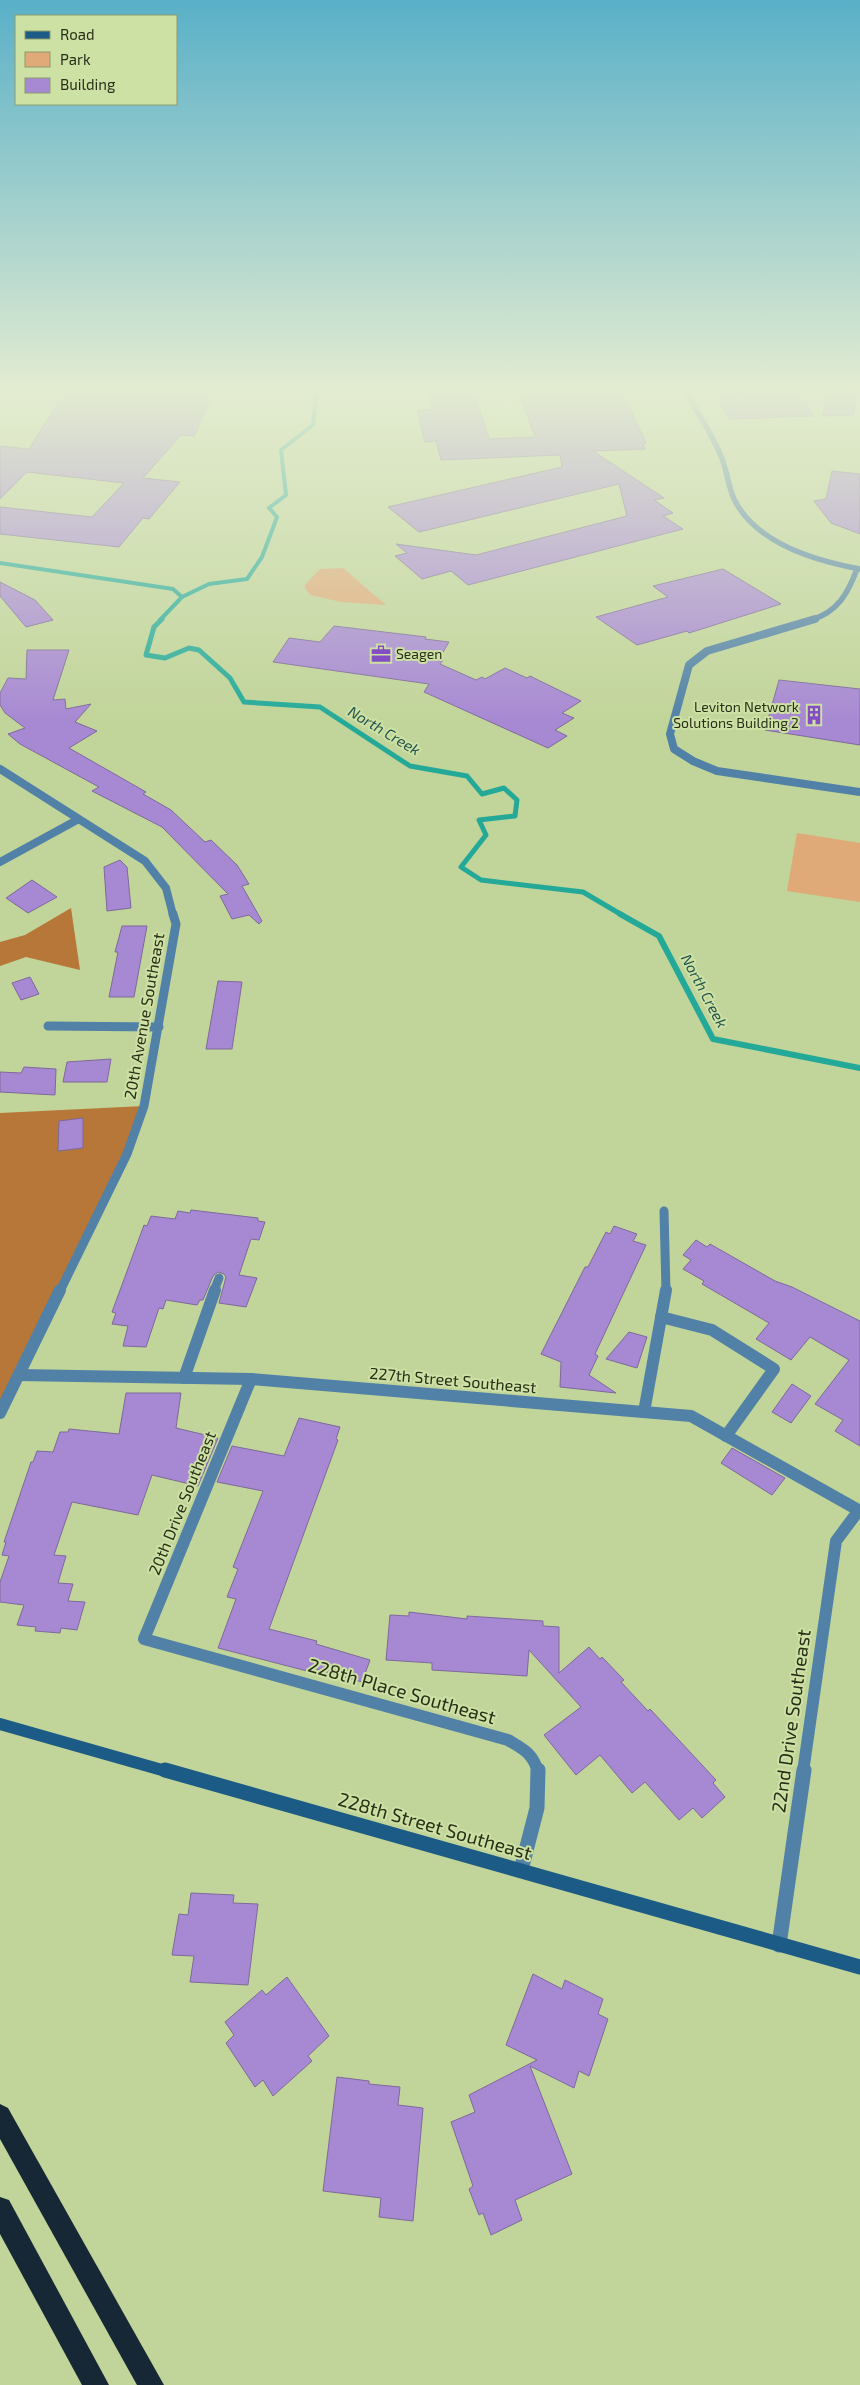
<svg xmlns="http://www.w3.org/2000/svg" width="860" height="2385" font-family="'Exo 2',sans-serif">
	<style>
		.green { fill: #e0a978 }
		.forest { fill: #b77739 }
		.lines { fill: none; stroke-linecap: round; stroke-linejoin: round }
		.stream-far2 { stroke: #24a999; stroke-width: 4 }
		.stream-far1 { stroke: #24a999; stroke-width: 5 }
		.stream { stroke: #24a999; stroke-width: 6 }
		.building { fill: #a788d3; stroke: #7e699c }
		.minor-far4 { stroke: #5181a6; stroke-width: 5.5 }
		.minor-far3 { stroke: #5181a6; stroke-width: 8 }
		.minor-far2 { stroke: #5181a6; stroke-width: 9 }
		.minor-far1 { stroke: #5181a6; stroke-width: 12 }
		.minor { stroke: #5181a6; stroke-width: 15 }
		.secondary-far1 { stroke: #1b5b85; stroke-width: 12 }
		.secondary { stroke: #1b5b85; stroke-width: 15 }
		.motorway { fill: #162835; fill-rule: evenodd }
		.labels { text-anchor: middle; stroke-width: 4; stroke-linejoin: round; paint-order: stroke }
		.far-poi-label { font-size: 14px; fill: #282f17; stroke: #cee1a5; text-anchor: start }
		.far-water-label { font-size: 15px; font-style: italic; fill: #22554e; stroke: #cee1a5 }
		.street-label { font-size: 16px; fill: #282f17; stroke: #cee1a5 }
		.near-street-label { font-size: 19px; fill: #282f17; stroke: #cee1a5 }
	</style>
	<rect width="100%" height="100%" fill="#c1d499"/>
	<g class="green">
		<path d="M343 568 386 605 341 602 310 595 304 586 320 569Z"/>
		<path d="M797 833 860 843V902L787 891Z"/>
	</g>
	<g class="forest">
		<path d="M71 908 80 970 26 957 0 966V942L25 935Z"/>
		<path d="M144 1106 127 1154 0 1413V1113Z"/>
	</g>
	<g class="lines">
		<g class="stream-far2">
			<path d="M0 563 173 589 182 597"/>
			<path d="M160 620 182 597 209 584 247 579 262 557 277 517 269 508 286 495 281 450 313 425 317 389"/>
		</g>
		<path class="stream-far1" d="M162 619 154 627 146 655 165 658 189 648 199 650 230 678 244 702 320 707 410 766 467 776 482 794 504 788 517 800 515 816 479 820 486 835 461 867 481 880 583 892 622 915"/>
		<path class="stream" d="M620 914 659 936 713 1039 860 1068"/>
	</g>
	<g class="building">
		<path d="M76 389H215L194 436 181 435 143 478 180 482 149 519 143 518 119 547 0 534V507L92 517 124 483 27 472 0 499V446L29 449 65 392H74Z"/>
		<path d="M428 389H473L489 439 535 437 518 389 621 390 646 443 643 444 645 449 593 451 664 498 654 500 673 513 663 516 683 529 468 585 451 571 422 579 395 556 407 553 396 544 476 555 627 516 619 484 419 532 388 507 562 467 560 455 441 460 436 441 425 442 419 417 418 410H433Z"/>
		<path d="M828 389H858L853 415 823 416Z"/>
		<path d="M764 392 766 395 791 394 793 397H801L814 416 729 419 716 396H733L731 393Z"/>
		<path d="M832 471 860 474V534L831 523 814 501 826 499Z"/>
		<path d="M723 569 781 604 689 633 687 631 637 645 596 617 668 597 653 586Z"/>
		<path d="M0 582 35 600 53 620 26 627 0 596Z"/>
		<path d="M334 626 426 637 425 639 449 642 439 659 443 660 440 664 476 680 482 677 485 679 505 668 527 678 530 676 581 701 562 713 574 718 555 730 567 736 548 748 424 692 429 684 273 662 289 638 320 642Z"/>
		<path d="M27 650H69L53 700 65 699 66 709 91 704 75 722 97 731 69 748 146 792 143 794 171 810 205 842 211 840 237 865 249 884 242 886 262 921 259 924 249 915 232 919 220 896 228 894 162 827 92 791 99 787 20 744 8 734 25 728 5 713 0 705V693L8 678 26 679Z"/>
		<path d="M779 680 860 689V745L765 730Z"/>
		<path d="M120 860 127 867 131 908 107 911 104 867Z"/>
		<path d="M32 880 57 897 28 913 6 898Z"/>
		<path d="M122 926H147L134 997H109L118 952H115Z"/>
		<path d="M30 977 39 994 21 1000 12 983Z"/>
		<path d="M218 981 242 982 232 1049H206Z"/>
		<path d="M111 1059 107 1082H63L67 1062Z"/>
		<path d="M24 1067 56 1069 55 1095 0 1092V1072L21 1073Z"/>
		<path d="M83 1118V1148L58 1151 59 1121Z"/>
		<path d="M191 1210 258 1218V1221L265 1222 259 1240 251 1239 239 1275 257 1278 246 1307 219 1303 226 1277 224 1274 218 1272 213 1276 203 1300H200L197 1305 166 1300 163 1309 159 1308 146 1347 123 1346 128 1326 112 1324 116 1313 112 1312 144 1225 147 1226 151 1216 175 1219 178 1211 190 1213Z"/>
		<path d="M614 1226 637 1234 633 1241 646 1245 595 1354 598 1356 589 1375 616 1393 560 1387 561 1362 541 1354 585 1267H588L606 1232 610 1234Z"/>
		<path d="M696 1240 707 1247 710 1244 775 1281 792 1287 860 1321V1446L835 1431 843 1420 815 1404 849 1360 810 1337 791 1360 756 1339 769 1323 702 1284 704 1281 683 1269 691 1260 683 1255Z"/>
		<path d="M629 1332 647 1337 637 1368 606 1359Z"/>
		<path d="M792 1384 811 1396 791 1423 772 1412Z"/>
		<path d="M126 1393H181L176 1428 218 1438 198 1486 152 1475 138 1515 72 1502 54 1555 66 1556 58 1583 73 1584 68 1601 85 1602 77 1630 61 1628 60 1633 35 1631 36 1627 17 1625 24 1605 0 1602V1582L9 1556 2 1555 6 1542H4L31 1462H33L37 1451 53 1452 60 1432H68L69 1429 119 1434Z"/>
		<path d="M299 1418 340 1427 336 1439 338 1440 269 1629 317 1641 316 1644 370 1660 362 1682 309 1667 307 1671 218 1648 236 1599 227 1597 238 1569 233 1567 263 1491 217 1482 232 1446 284 1456Z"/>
		<path d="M732 1448 785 1478 772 1495 721 1463Z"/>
		<path d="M409 1612 467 1619V1616L543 1621V1626L559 1627V1673L589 1647 600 1659 602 1657 624 1680 621 1682 648 1711 650 1709 716 1780 713 1783 725 1797 702 1818 693 1808 679 1820 645 1782 632 1793 600 1755 576 1775 544 1735 581 1707 529 1650 527 1676 432 1670V1663L386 1660 390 1615 409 1616Z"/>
		<path d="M191 1893 234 1895 233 1903 258 1904 248 1985 190 1982 194 1956 172 1955 179 1914 188 1915Z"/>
		<path d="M533 1974 562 1989 565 1980 603 1999 598 2014 608 2019 589 2076 579 2071 574 2088 530 2066 572 2174 515 2200 522 2220 491 2235 483 2213 479 2215 469 2189 473 2186 451 2122 475 2112 469 2095 537 2060 506 2045Z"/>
		<path d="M287 1977 329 2036 308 2056 312 2061 273 2096 263 2080 255 2087 226 2043 234 2035 225 2022 262 1990 266 1995Z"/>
		<path d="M337 2077 369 2081V2084L400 2087 398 2105 423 2108 413 2221 379 2217 381 2198 323 2191Z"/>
	</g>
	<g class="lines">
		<g class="minor-far4">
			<path d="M684 389C696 411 711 432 721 456 727 470 728 486 734 499 756 544 816 561 860 569"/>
			<path d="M811 620C838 612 848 593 857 569"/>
		</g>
		<g class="minor-far3">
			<path d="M815 619 707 651 689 665 670 734 674 749 693 761 717 771 860 792"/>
			<path d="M0 769 145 861 166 888 173 915"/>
			<path d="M0 862 77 820"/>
		</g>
		<g class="minor-far2">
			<path d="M48 1026 159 1027"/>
			<path d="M664 1211 666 1291"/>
			<path d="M60 1291 127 1154 144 1106 176 924 173 914"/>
			<path d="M214 1291 219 1278"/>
		</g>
		<g class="minor-far1">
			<path d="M661 1317 712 1330 774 1369 726 1436"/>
			<path d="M19 1375 251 1379 691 1416 860 1511"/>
			<path d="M184 1378 215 1290"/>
			<path d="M251 1379 144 1639 508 1740C523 1749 533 1753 538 1772"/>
			<path d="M644 1412 666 1290"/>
			<path d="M0 1413 60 1290"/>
			<path d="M803 1772 836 1541 859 1510"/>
		</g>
		<g class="minor">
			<path d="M521 1870 537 1808 538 1770"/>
			<path d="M779 1945 804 1770"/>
		</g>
		<path class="secondary-far1" d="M0 1724 169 1772"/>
		<path class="secondary" d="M165 1770 860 1967"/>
		<g class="motorway">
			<path d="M0 2104 8 2108 164 2385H137L0 2139Z"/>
			<path d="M0 2197 9 2200 109 2385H82L0 2234Z"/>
		</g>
	</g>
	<linearGradient id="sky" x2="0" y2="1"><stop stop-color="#59b0c8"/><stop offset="0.54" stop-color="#e3ecd1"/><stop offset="1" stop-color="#e3ecd1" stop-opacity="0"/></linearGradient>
	<rect width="860" height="723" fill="url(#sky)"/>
	<defs>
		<symbol id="office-bare" viewBox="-9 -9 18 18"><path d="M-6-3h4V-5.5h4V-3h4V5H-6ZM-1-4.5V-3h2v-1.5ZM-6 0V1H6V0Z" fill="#854dc4" stroke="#cee1a5" stroke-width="2.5" paint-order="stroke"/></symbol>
		<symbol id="building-bare" viewBox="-9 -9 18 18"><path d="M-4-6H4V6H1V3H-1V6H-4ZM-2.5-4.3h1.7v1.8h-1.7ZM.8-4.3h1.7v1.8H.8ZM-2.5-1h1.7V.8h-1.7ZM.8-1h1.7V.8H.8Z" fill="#854dc4" stroke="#cee1a5" stroke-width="2.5" paint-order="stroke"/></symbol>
	</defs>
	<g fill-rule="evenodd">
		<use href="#office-bare" x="367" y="640" width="28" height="28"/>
		<use href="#building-bare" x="800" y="701" width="28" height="28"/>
	</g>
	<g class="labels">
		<g class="far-poi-label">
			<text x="396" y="659">Seagen</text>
			<text x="799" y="712" text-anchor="end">Leviton Network<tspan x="799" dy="16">Solutions Building 2</tspan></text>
		</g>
		<g class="far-water-label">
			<text transform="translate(384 731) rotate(31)" y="5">North Creek</text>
			<text transform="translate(704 991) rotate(62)" y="5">North Creek</text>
		</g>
		<g class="street-label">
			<text transform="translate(144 1016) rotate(-80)" y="6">20th Avenue Southeast</text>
			<text transform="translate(453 1380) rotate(5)" y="6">227th Street Southeast</text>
			<text transform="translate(182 1503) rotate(-68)" y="6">20th Drive Southeast</text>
		</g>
		<g class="near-street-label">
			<text transform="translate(402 1691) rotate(16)" y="7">228th Place Southeast</text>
			<text transform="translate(791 1721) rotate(-82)" y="7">22nd Drive Southeast</text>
			<text transform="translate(435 1826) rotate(16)" y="7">228th Street Southeast</text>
		</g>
	</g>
	<rect x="15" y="15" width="162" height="90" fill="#cee1a5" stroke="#8c9a6c"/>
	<rect x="25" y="31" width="25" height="8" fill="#1b5b85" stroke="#8c9a6c"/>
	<text x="60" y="40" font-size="15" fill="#282f17">Road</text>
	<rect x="25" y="52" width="25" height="15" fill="#e0a978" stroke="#8c9a6c"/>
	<text x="60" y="65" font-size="15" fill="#282f17">Park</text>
	<rect x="25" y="78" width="25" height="15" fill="#a788d3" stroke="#8c9a6c"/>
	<text x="60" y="90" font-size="15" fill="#282f17">Building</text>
</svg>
